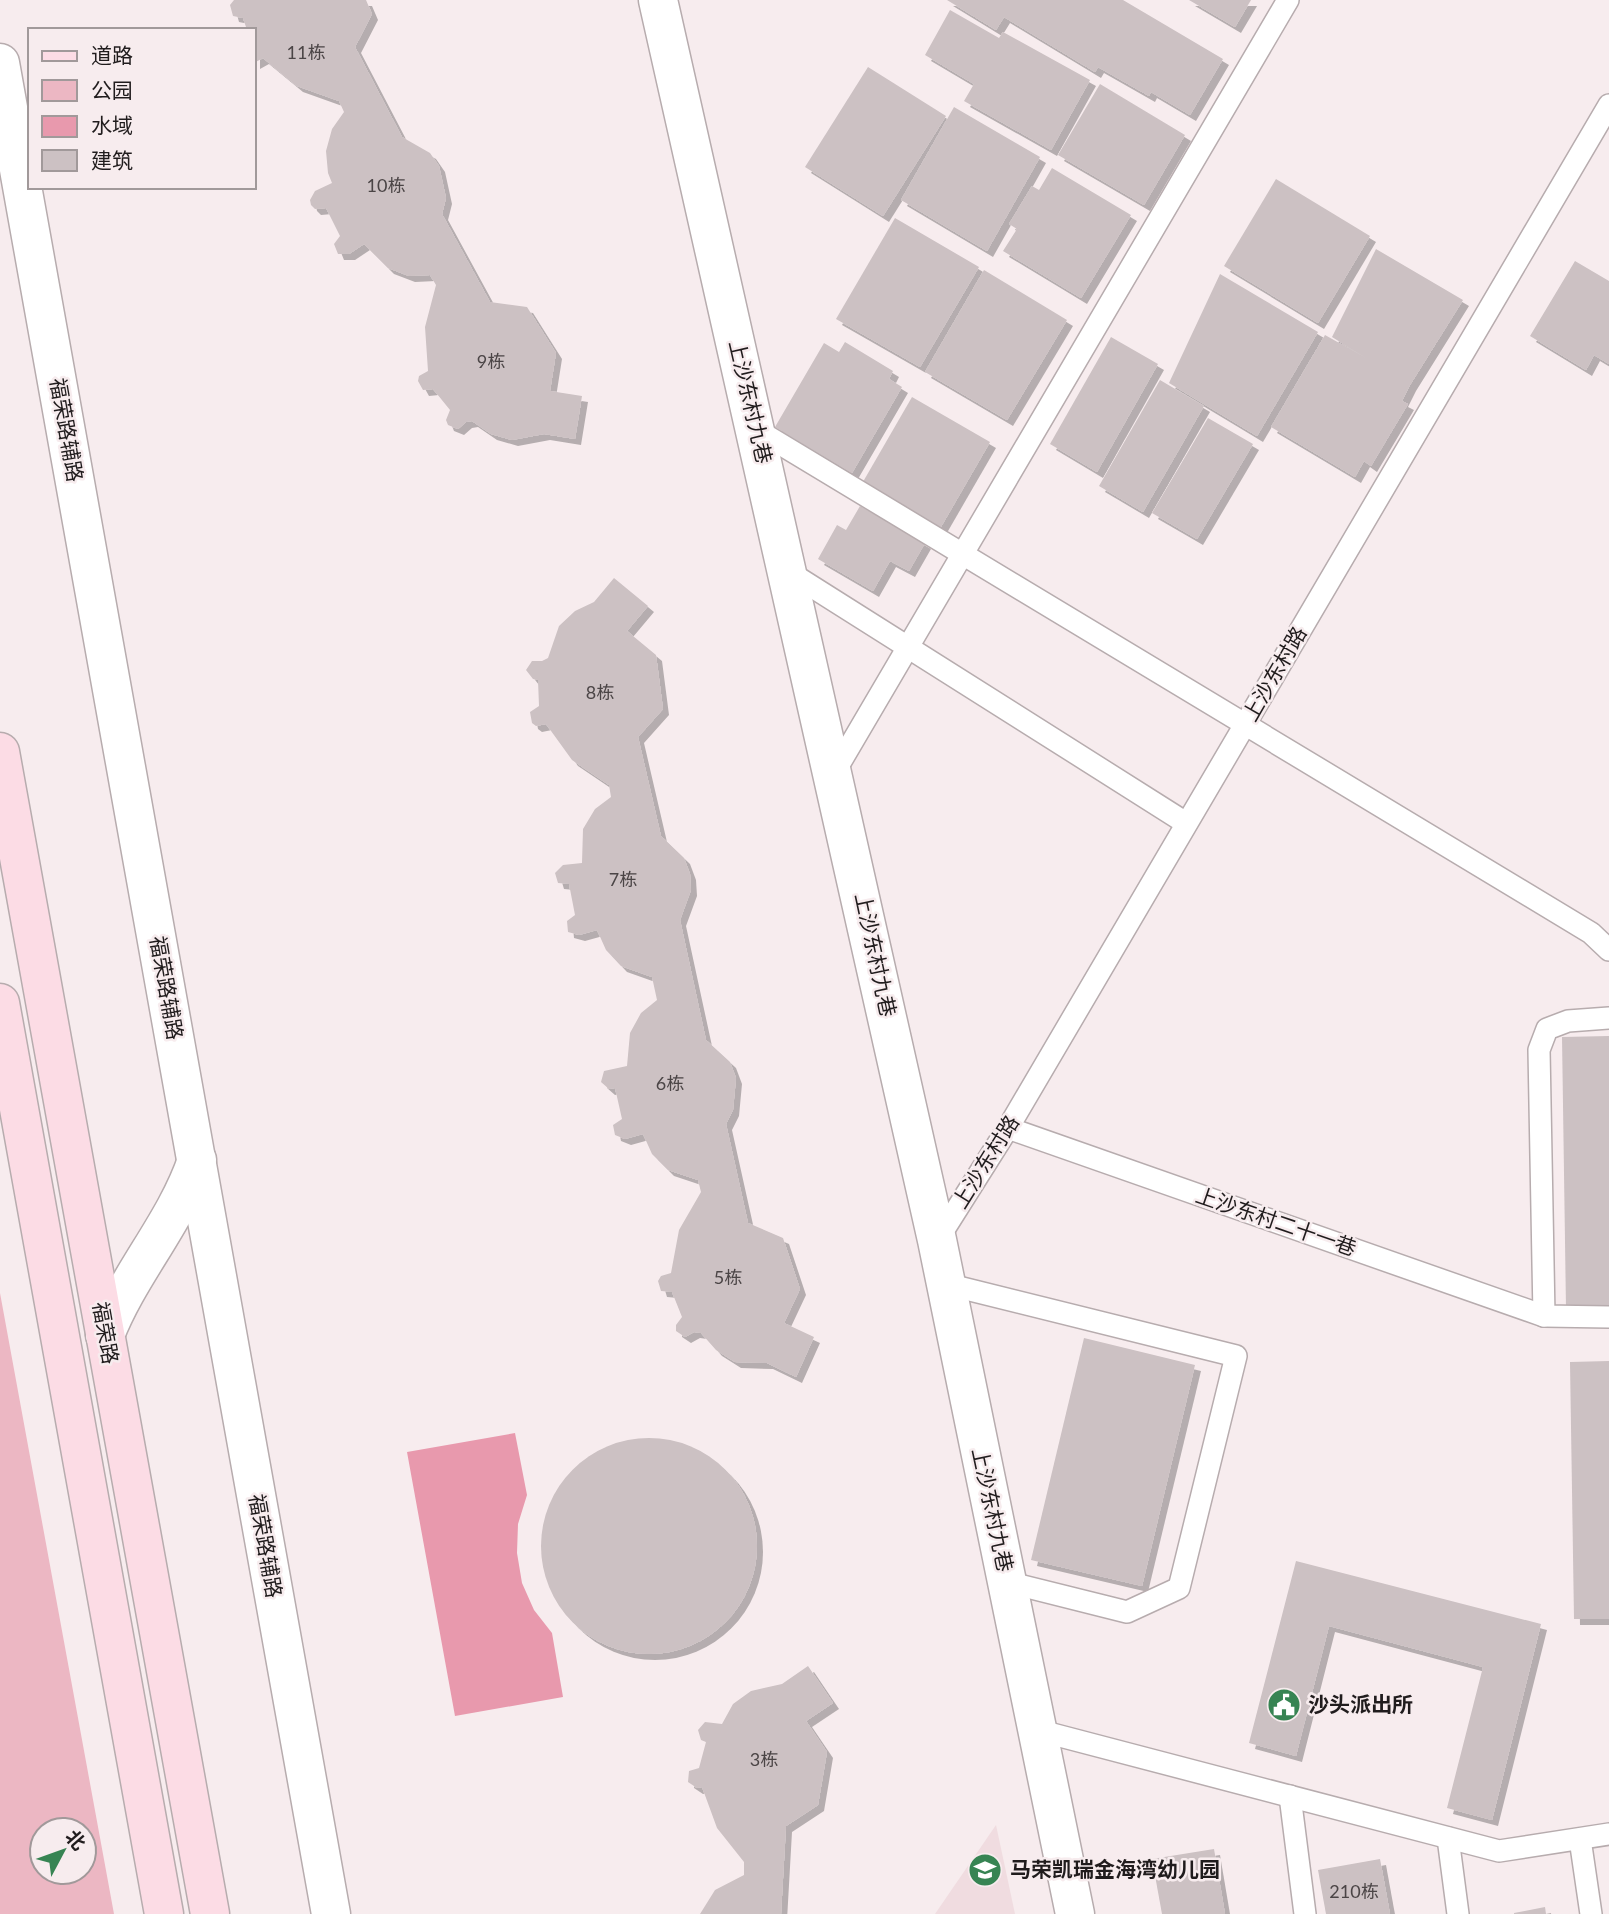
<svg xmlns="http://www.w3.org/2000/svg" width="1609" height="1914" font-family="Lato,'Noto Sans SC',sans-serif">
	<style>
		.built { fill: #f0dce0 }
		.green { fill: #ecb7c3; fill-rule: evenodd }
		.water { fill: #e899ad }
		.building { fill: #ccc1c3; filter: url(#shadow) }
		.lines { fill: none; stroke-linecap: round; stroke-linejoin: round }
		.service-casing { stroke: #b7acae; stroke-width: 24 }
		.minor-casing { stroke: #b7acae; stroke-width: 41 }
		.tertiary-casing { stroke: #b7acae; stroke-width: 41 }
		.secondary-casing { stroke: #b7acae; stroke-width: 41 }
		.service { stroke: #fff; stroke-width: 21 }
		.minor { stroke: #fff; stroke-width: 38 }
		.tertiary { stroke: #fff; stroke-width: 38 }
		.secondary { stroke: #fcdce5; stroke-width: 38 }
		.labels { text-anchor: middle; stroke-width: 5; stroke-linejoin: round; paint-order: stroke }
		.number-label { font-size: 18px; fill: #4b4546 }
		.street-label { font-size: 21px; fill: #201c1d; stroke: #f7ecee }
		.poi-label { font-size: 21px; font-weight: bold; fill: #201c1d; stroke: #f7ecee; text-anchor: start }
	</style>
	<defs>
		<filter id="shadow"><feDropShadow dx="6" dy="6" stdDeviation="0" flood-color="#0004"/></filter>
	</defs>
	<rect width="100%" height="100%" fill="#f7ecee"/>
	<path class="built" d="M996 1825 1015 1914H935Z"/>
	<path class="green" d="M0 1293 114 1914H0ZM42 1830H84V1872H42Z"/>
	<path class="water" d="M515 1433 527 1495 518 1524 517 1553 522 1583 534 1610 552 1633 563 1697 455 1716 407 1452Z"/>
	<g class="building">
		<path d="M366 0 372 14 355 47 402 137 430 153 439 166 446 198 442 214 490 302 527 307 556 353 550 391 582 396 575 439 544 434 512 440 491 434 472 421 466 422 458 429 448 425 446 420 450 410 433 389 423 390 418 381 419 376 428 371 425 327 436 285 430 275 409 276 388 268 364 244 349 254H338L334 244 340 236 326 208 315 209 311 205 310 200 315 191 332 183 328 173 326 151 332 129 344 112 339 101 297 86 263 58 254 63V30H247L243 18 233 16 230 5 234 0Z"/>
		<path d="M947 0H1123L1223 59 1190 115 1151 92 1149 96 1098 67 1095 72 1004 17 996 30Z"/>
		<path d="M1189 0H1251L1235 27Z"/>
		<path d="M950 10 999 38 1003 32 1090 80 1051 150 964 101 974 84 925 55Z"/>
		<path d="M868 67 946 116 883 216 805 167Z"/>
		<path d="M1100 84 1185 135 1144 205 1058 155Z"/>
		<path d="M954 107 1040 157 987 251 901 200Z"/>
		<path d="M1052 168 1131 215 1081 298 1003 251 1017 229 1009 224 1032 186 1039 190Z"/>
		<path d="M1276 179 1370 236 1318 323 1224 266Z"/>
		<path d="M895 218 979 267 920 367 836 319Z"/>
		<path d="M1376 249 1463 300 1410 385 1402 401 1408 404 1371 466 1364 461 1355 477 1271 427 1325 335 1366 358 1332 337Z"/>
		<path d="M1575 261 1609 281V364L1594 355 1586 370 1530 336Z"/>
		<path d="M984 270 1067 320 1007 420 925 372Z"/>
		<path d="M1220 274 1318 332 1257 436 1169 383Z"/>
		<path d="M1111 337 1158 364 1097 472 1050 444Z"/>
		<path d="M845 342 893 371 889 379 902 387 852 473 775 427 824 343 839 352Z"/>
		<path d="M1160 380 1204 406 1143 512 1099 486Z"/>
		<path d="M912 397 990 442 938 532 860 487Z"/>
		<path d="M1208 418 1253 444 1197 539 1152 513Z"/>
		<path d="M860 506 925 543 909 571 890 561 873 591 818 559 837 525 846 530Z"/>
		<path d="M614 578 648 606 627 631 656 655 663 709 638 737 661 836 684 858 690 874 691 890 680 920 706 1040 730 1062 736 1078 733 1110 726 1124 748 1223 783 1238 800 1289 784 1323 814 1337 796 1377 767 1363 735 1362 716 1350 701 1333 694 1332 685 1337 676 1331V1325L682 1317 672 1292 661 1291 658 1281 661 1276 671 1273 679 1230 701 1192 698 1180 668 1170 652 1154 643 1134 625 1139 615 1135 613 1125 622 1119 615 1088 609 1089 601 1082 604 1071 627 1066 630 1033 641 1013 657 1000 652 977 621 966 606 950 597 930 579 935 568 932 567 921 575 915 569 884 558 883 555 873 563 865 582 863 583 829 595 809 611 797 609 785 572 760 546 724 536 726 532 723 530 712 539 706 538 680 533 679 526 670 532 661H542L548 658 559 626 575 611 594 602Z"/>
		<path d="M1609 1036V1308L1566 1309 1562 1037Z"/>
		<path d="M1084 1338 1195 1365 1142 1586 1031 1560Z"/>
		<path d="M1609 1361V1619H1574L1570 1362Z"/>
		<circle cx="649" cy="1546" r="108"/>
		<path d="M1296 1561 1541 1624 1492 1820 1447 1808 1483 1667 1329 1626 1296 1756 1249 1743Z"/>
		<path d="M808 1666 833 1703 806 1721 827 1752 818 1805 786 1826 781 1914H700L715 1890 744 1875V1862L717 1828 702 1787 697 1788 688 1782 689 1771 699 1768 706 1742 701 1740 698 1730 705 1722 722 1724 733 1704 751 1691 782 1684Z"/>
		<path d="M1214 1849 1225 1914H1162L1152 1859Z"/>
		<path d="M1380 1859 1390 1914H1326L1318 1870Z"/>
		<path d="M1545 1907 1546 1914H1514V1913Z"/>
	</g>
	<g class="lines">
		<defs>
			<g id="service">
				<path d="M757 430 1591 933 1609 950"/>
				<path d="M789 572 1186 823"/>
				<path d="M834 773 1288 0"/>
				<path d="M1008 1128 1544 1316 1609 1317"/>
				<path d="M938 1239 1008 1128 1609 105"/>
				<path d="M946 1284 1236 1356 1179 1588 1127 1612 1007 1582"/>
				<path d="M1544 1316 1539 1050 1547 1029 1568 1021 1609 1018"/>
				<path d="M1037 1730 1499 1851 1609 1834"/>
				<path d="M1290 1796 1305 1914"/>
				<path d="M1448 1838 1458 1914"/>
				<path d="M1580 1839 1591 1914"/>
			</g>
			<g id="minor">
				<path d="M658 0 937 1240 1075 1914"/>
				<path d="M105 1335C129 1273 176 1223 197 1160"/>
			</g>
			<path id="tertiary" d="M0 63 331 1914"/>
			<g id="secondary">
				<path d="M0 752 210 1914"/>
				<path d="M0 1003 164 1914"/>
			</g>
		</defs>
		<use href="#service" class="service-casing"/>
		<use href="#minor" class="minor-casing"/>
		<use href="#tertiary" class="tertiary-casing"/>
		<use href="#secondary" class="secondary-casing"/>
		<use href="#service" class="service"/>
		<use href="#minor" class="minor"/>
		<use href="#tertiary" class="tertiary"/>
		<use href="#secondary" class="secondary"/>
	</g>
	<defs>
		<symbol id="civic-disc" viewBox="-11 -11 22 22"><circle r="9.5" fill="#378453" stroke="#f7ecee"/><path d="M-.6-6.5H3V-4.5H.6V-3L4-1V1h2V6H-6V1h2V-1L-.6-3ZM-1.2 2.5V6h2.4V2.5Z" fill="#fff"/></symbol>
		<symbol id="school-disc" viewBox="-11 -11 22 22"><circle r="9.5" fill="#378453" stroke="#f7ecee"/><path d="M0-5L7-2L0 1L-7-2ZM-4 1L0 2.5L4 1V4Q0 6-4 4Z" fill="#fff"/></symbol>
	</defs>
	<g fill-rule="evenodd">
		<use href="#civic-disc" x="1265" y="1686" width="38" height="38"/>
		<use href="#school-disc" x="966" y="1851" width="38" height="38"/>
	</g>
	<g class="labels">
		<g class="number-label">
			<text x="306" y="59">11栋</text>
			<text x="386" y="192">10栋</text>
			<text x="491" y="368">9栋</text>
			<text x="600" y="699">8栋</text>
			<text x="623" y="886">7栋</text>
			<text x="670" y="1090">6栋</text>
			<text x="728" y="1284">5栋</text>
			<text x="764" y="1766">3栋</text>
			<text x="1354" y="1898">210栋</text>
		</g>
		<g class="street-label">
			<text transform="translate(750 402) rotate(77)" y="7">上沙东村九巷</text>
			<text transform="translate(66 430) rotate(80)" y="7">福荣路辅路</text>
			<text transform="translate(1275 674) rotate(-60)" y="7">上沙东村路</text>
			<text transform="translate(875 955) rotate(78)" y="7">上沙东村九巷</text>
			<text transform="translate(166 988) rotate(80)" y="7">福荣路辅路</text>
			<text transform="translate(986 1162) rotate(-58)" y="7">上沙东村路</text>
			<text transform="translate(1276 1222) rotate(19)" y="7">上沙东村二十一巷</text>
			<text transform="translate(105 1333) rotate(80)" y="7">福荣路</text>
			<text transform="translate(992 1510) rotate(78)" y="7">上沙东村九巷</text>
			<text transform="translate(265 1546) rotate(80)" y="7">福荣路辅路</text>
		</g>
		<g class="poi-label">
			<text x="1308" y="1712">沙头派出所</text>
			<text x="1010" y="1877">马荣凯瑞金海湾幼儿园</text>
		</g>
	</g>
	<rect x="28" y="28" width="228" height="161" fill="#f7ecee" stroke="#a1999a" stroke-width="2"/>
	<rect x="42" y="51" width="35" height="10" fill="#fcdce5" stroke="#a1999a" stroke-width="2"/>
	<text x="91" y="63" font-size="21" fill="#201c1d">道路</text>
	<rect x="42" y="80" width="35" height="21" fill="#ecb7c3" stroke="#a1999a" stroke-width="2"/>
	<text x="91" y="98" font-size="21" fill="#201c1d">公园</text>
	<rect x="42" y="116" width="35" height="21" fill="#e899ad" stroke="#a1999a" stroke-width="2"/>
	<text x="91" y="133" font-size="21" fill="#201c1d">水域</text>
	<rect x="42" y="150" width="35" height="21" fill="#ccc1c3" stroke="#a1999a" stroke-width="2"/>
	<text x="91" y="168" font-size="21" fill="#201c1d">建筑</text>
	<g transform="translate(63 1851) rotate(49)"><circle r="33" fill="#f7ecee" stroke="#a1999a" stroke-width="2"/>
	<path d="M0-5L12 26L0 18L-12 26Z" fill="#378453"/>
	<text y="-10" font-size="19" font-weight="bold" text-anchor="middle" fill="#201c1d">北</text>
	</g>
</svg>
